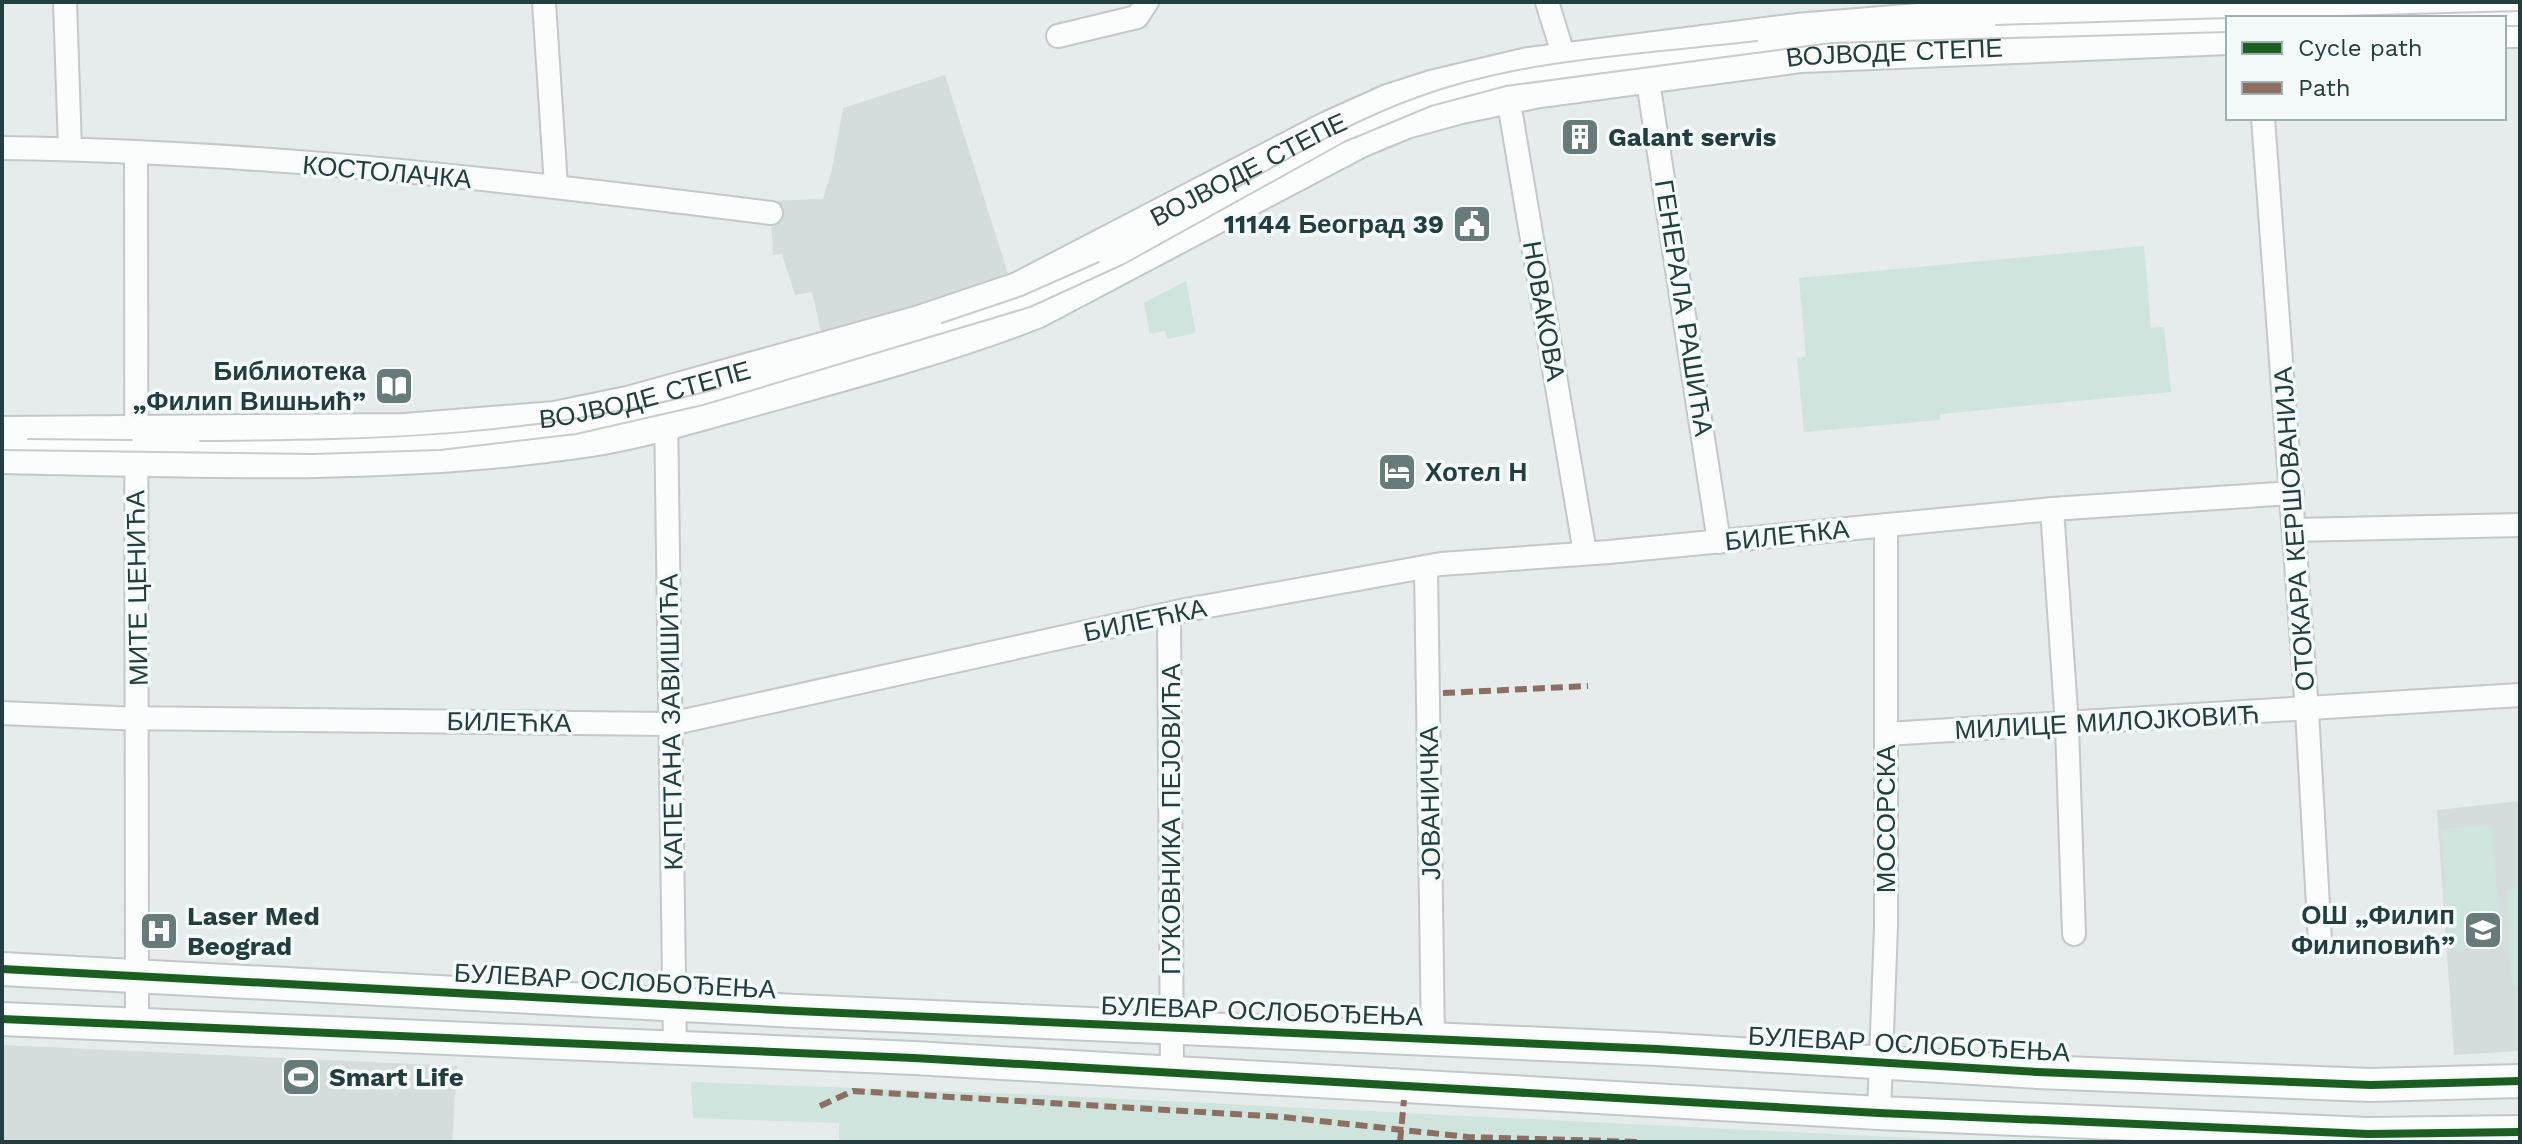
<svg xmlns="http://www.w3.org/2000/svg" width="2522" height="1144" font-family="'Work Sans',sans-serif">
	<style>
		.built { fill: #d4dcdc }
		.green { fill: #cfe4dc }
		.lines { fill: none; stroke-linecap: round; stroke-linejoin: round }
		.minor-casing { stroke: #c3c8c8; stroke-width: 26 }
		.secondary-casing { stroke: #c1c9c8; stroke-width: 36 }
		.minor { stroke: #fbfcfc; stroke-width: 22 }
		.secondary { stroke: #fbfcfc; stroke-width: 32 }
		.tram { stroke: #c8cccc; stroke-width: 2 }
		.quiet { stroke: #8d6e63; stroke-width: 6; stroke-dasharray: 12 6; stroke-linecap: butt }
		.cycleway-casing { stroke: #f4faf9; stroke-width: 13 }
		.cycleway { stroke: #1b5e20; stroke-width: 8 }
		.labels { text-anchor: middle; stroke-width: 7; stroke-linejoin: round; paint-order: stroke }
		.street-label { font-size: 26px; fill: #233e3f; stroke: #f4faf9 }
		.poi-label { font-size: 26px; font-weight: bold; fill: #233e3f; stroke: #f4faf9; text-anchor: start }
	</style>
	<rect width="100%" height="100%" fill="#e6ebeb"/>
	<g class="built">
		<path d="M945 75 1011 283 823 340 812 292 795 295 782 254 773 255 770 201 823 199 832 169 843 108Z"/>
		<path d="M2520 801V1051L2454 1055 2437 810Z"/>
		<path d="M2 1045 457 1066 452 1142H2Z"/>
	</g>
	<g class="green">
		<path d="M2144 246 2151 328 2164 327 2171 392 1940 414V420L1804 432 1797 358 1806 357 1799 278Z"/>
		<path d="M1186 281 1196 333 1167 339 1165 331 1150 334 1144 303Z"/>
		<path d="M2492 825 2501 946 2449 949 2441 829Z"/>
		<path d="M2520 888V985H2512L2506 889Z"/>
		<path d="M691 1082 1042 1095 1993 1142H839V1123L693 1118Z"/>
	</g>
	<g class="lines">
		<defs>
			<g id="minor">
				<path d="M65 2 70 149"/>
				<path d="M544 2 556 186"/>
				<path d="M1547 2 1568 70"/>
				<path d="M1058 36 1137 17 1147 2"/>
				<path d="M1647 75 1719 542"/>
				<path d="M1506 85 1585 553"/>
				<path d="M2263 118 2307 711 2320 941"/>
				<path d="M2 148C259 151 516 181 771 213"/>
				<path d="M136 153 137 1023"/>
				<path d="M666 411 675 1050"/>
				<path d="M2052 509 2067 726 2074 934"/>
				<path d="M2295 530 2520 525"/>
				<path d="M1426 567 1433 1038"/>
				<path d="M1169 614 1172 1072"/>
				<path d="M2 713 117 718 670 724 1186 610 1441 564 1609 552 2052 509 2292 493"/>
				<path d="M1886 734 2520 695"/>
				<path d="M1879 1113 1886 926V525"/>
			</g>
			<g id="secondary">
				<path d="M2504 31H2520"/>
				<path id="s1" d="M2 433 405 430 555 418 628 403 920 322 1018 289 1328 128 1388 101 1435 86 1528 64 1797 30 1919 20 2520 8"/>
				<path id="s2" d="M2 457C192 461 382 469 570 443 634 435 697 415 759 398 852 372 946 347 1036 312L1360 141 1406 122 1461 107 1534 92 1801 56 2228 38"/>
				<path d="M2 969 796 1011 1657 1049 2037 1072 2371 1085 2520 1081"/>
				<path d="M2 1019 914 1058 1879 1113 2368 1134 2520 1132"/>
			</g>
		</defs>
		<use href="#minor" class="minor-casing"/>
		<use href="#secondary" class="secondary-casing"/>
		<use href="#minor" class="minor"/>
		<use href="#secondary" class="secondary"/>
		<g class="tram">
			<path d="M2264 18 2520 11"/>
			<path d="M1996 25 2228 18"/>
			<path d="M2504 26H2520"/>
			<path d="M1236 188C1296 154 1355 119 1421 96 1527 58 1646 54 1757 41"/>
			<path d="M942 323 1022 296 1099 262"/>
			<path d="M28 439 132 440"/>
			<path d="M200 441C381 440 543 436 720 388"/>
			<path d="M2 450 313 454 440 450 576 434 703 405 1030 307 1124 264 1344 142 1431 106 1506 86 1831 43 2228 32"/>
		</g>
		<g class="quiet">
			<path d="M1443 693 1588 686"/>
			<path d="M820 1106 853 1091 1283 1117 1468 1137 1640 1142"/>
			<path d="M1400 1142 1404 1100"/>
		</g>
		<defs>
			<g id="cycleway">
				<path d="M2 969 796 1011 1657 1049 2037 1072 2371 1085 2520 1081"/>
				<path d="M2 1019 914 1058 1879 1113 2368 1134 2520 1132"/>
			</g>
		</defs>
		<use href="#cycleway" class="cycleway-casing"/>
		<use href="#cycleway" class="cycleway"/>
	</g>
	<defs>
		<symbol id="building-square" viewBox="-11 -11 22 22"><rect x="-9" y="-9" width="18" height="18" rx="4" fill="#677b7b" stroke="#f4faf9"/><path d="M-4-6H4V6H1V3H-1V6H-4ZM-2.5-4.3h1.7v1.8h-1.7ZM.8-4.3h1.7v1.8H.8ZM-2.5-1h1.7V.8h-1.7ZM.8-1h1.7V.8H.8Z" fill="#fff"/></symbol>
		<symbol id="civic-square" viewBox="-11 -11 22 22"><rect x="-9" y="-9" width="18" height="18" rx="4" fill="#677b7b" stroke="#f4faf9"/><path d="M-.6-6.5H3V-4.5H.6V-3L4-1V1h2V6H-6V1h2V-1L-.6-3ZM-1.2 2.5V6h2.4V2.5Z" fill="#fff"/></symbol>
		<symbol id="library-square" viewBox="-11 -11 22 22"><rect x="-9" y="-9" width="18" height="18" rx="4" fill="#677b7b" stroke="#f4faf9"/><path d="M-6-4Q-3-5.5-.7-3.5V5Q-3 3-6 4ZM6-4Q3-5.5 .7-3.5V5Q3 3 6 4Z" fill="#fff"/></symbol>
		<symbol id="hotel-square" viewBox="-11 -11 22 22"><rect x="-9" y="-9" width="18" height="18" rx="4" fill="#677b7b" stroke="#f4faf9"/><path d="M-6-4.5h1.5V1H6V5H4.5V3h-9V5H-6ZM-4 0a1.8 1.8 0 1 1 3.6 0ZM.5 0V-2.5h3Q6-2.5 6 0Z" fill="#fff"/></symbol>
		<symbol id="school-square" viewBox="-11 -11 22 22"><rect x="-9" y="-9" width="18" height="18" rx="4" fill="#677b7b" stroke="#f4faf9"/><path d="M0-5L7-2L0 1L-7-2ZM-4 1L0 2.5L4 1V4Q0 6-4 4Z" fill="#fff"/></symbol>
		<symbol id="hospital-square" viewBox="-11 -11 22 22"><rect x="-9" y="-9" width="18" height="18" rx="4" fill="#677b7b" stroke="#f4faf9"/><path d="M-5-5h3v3.5h4V-5h3V5h-3V1.5h-4V5h-3Z" fill="#fff"/></symbol>
		<symbol id="stadium-square" viewBox="-11 -11 22 22"><rect x="-9" y="-9" width="18" height="18" rx="4" fill="#677b7b" stroke="#f4faf9"/><path d="M0-5a6.5 5 0 1 0 0 10a6.5 5 0 1 0 0-10ZM-3.5-1.8h7v3.6h-7Z" fill="#fff"/></symbol>
	</defs>
	<g fill-rule="evenodd">
		<use href="#building-square" x="1558" y="115" width="44" height="44"/>
		<use href="#civic-square" x="1450" y="202" width="44" height="44"/>
		<use href="#library-square" x="372" y="364" width="44" height="44"/>
		<use href="#hotel-square" x="1375" y="450" width="44" height="44"/>
		<use href="#school-square" x="2461" y="908" width="44" height="44"/>
		<use href="#hospital-square" x="137" y="909" width="44" height="44"/>
		<use href="#stadium-square" x="279" y="1055" width="44" height="44"/>
	</g>
	<g class="labels">
		<g class="street-label">
			<text dy="9" stroke="none"><textPath href="#s2" startOffset="1964">ВОЈВОДЕ СТЕПЕ</textPath></text>
			<text dy="9" stroke="none"><textPath href="#s1" startOffset="1294">ВОЈВОДЕ СТЕПЕ</textPath></text>
			<text transform="translate(387 172) rotate(5)" y="9">КОСТОЛАЧКА</text>
			<text transform="translate(1684 308) rotate(81)" y="9">ГЕНЕРАЛА РАШИЋА</text>
			<text transform="translate(1544 311) rotate(80)" y="9">НОВАКОВА</text>
			<text dy="9" stroke="none"><textPath href="#s1" startOffset="646">ВОЈВОДЕ СТЕПЕ</textPath></text>
			<text transform="translate(2294 529) rotate(-94)" y="9">ОТОКАРА КЕРШОВАНИЈА</text>
			<text transform="translate(1787 535) rotate(-6)" y="9">БИЛЕЋКА</text>
			<text transform="translate(137 588) rotate(-91)" y="9">МИТЕ ЦЕНИЋА</text>
			<text transform="translate(1145 620) rotate(-12)" y="9">БИЛЕЋКА</text>
			<text transform="translate(509 722) rotate(1)" y="9">БИЛЕЋКА</text>
			<text transform="translate(671 722) rotate(-91)" y="9">КАПЕТАНА ЗАВИШИЋА</text>
			<text transform="translate(2107 722) rotate(-3)" y="9">МИЛИЦЕ МИЛОЈКОВИЋ</text>
			<text transform="translate(1430 803) rotate(-91)" y="9">ЈОВАНИЧКА</text>
			<text transform="translate(1171 819) rotate(-90)" y="9">ПУКОВНИКА ПЕЈОВИЋА</text>
			<text transform="translate(1886 819) rotate(-90)" y="9">МОСОРСКА</text>
			<text transform="translate(615 981) rotate(3)" y="9">БУЛЕВАР ОСЛОБОЂЕЊА</text>
			<text transform="translate(1262 1011) rotate(2)" y="9">БУЛЕВАР ОСЛОБОЂЕЊА</text>
			<text transform="translate(1909 1044) rotate(3)" y="9">БУЛЕВАР ОСЛОБОЂЕЊА</text>
		</g>
		<g class="poi-label">
			<text x="1608" y="146">Galant servis</text>
			<text x="1444" y="233" text-anchor="end">11144 Београд 39</text>
			<text x="366" y="380" text-anchor="end">Библиотека<tspan x="366" dy="30">„Филип Вишњић”</tspan></text>
			<text x="1425" y="481">Хотел Н</text>
			<text x="2455" y="924" text-anchor="end">ОШ „Филип<tspan x="2455" dy="30">Филиповић”</tspan></text>
			<text x="187" y="925">Laser Med<tspan x="187" dy="30">Beograd</tspan></text>
			<text x="329" y="1086">Smart Life</text>
		</g>
	</g>
	<rect width="2522" height="1144" fill="none" stroke="#233e3f" stroke-width="8"/>
	<rect x="2226" y="16" width="280" height="104" fill="#f4faf9" stroke="#a0afaf" stroke-width="2"/>
	<rect x="2242" y="42" width="40" height="12" fill="#1b5e20" stroke="#a0afaf" stroke-width="2"/>
	<text x="2298" y="56" font-size="24" fill="#233e3f">Cycle path</text>
	<rect x="2242" y="82" width="40" height="12" fill="#8d6e63" stroke="#a0afaf" stroke-width="2"/>
	<text x="2298" y="96" font-size="24" fill="#233e3f">Path</text>
</svg>
